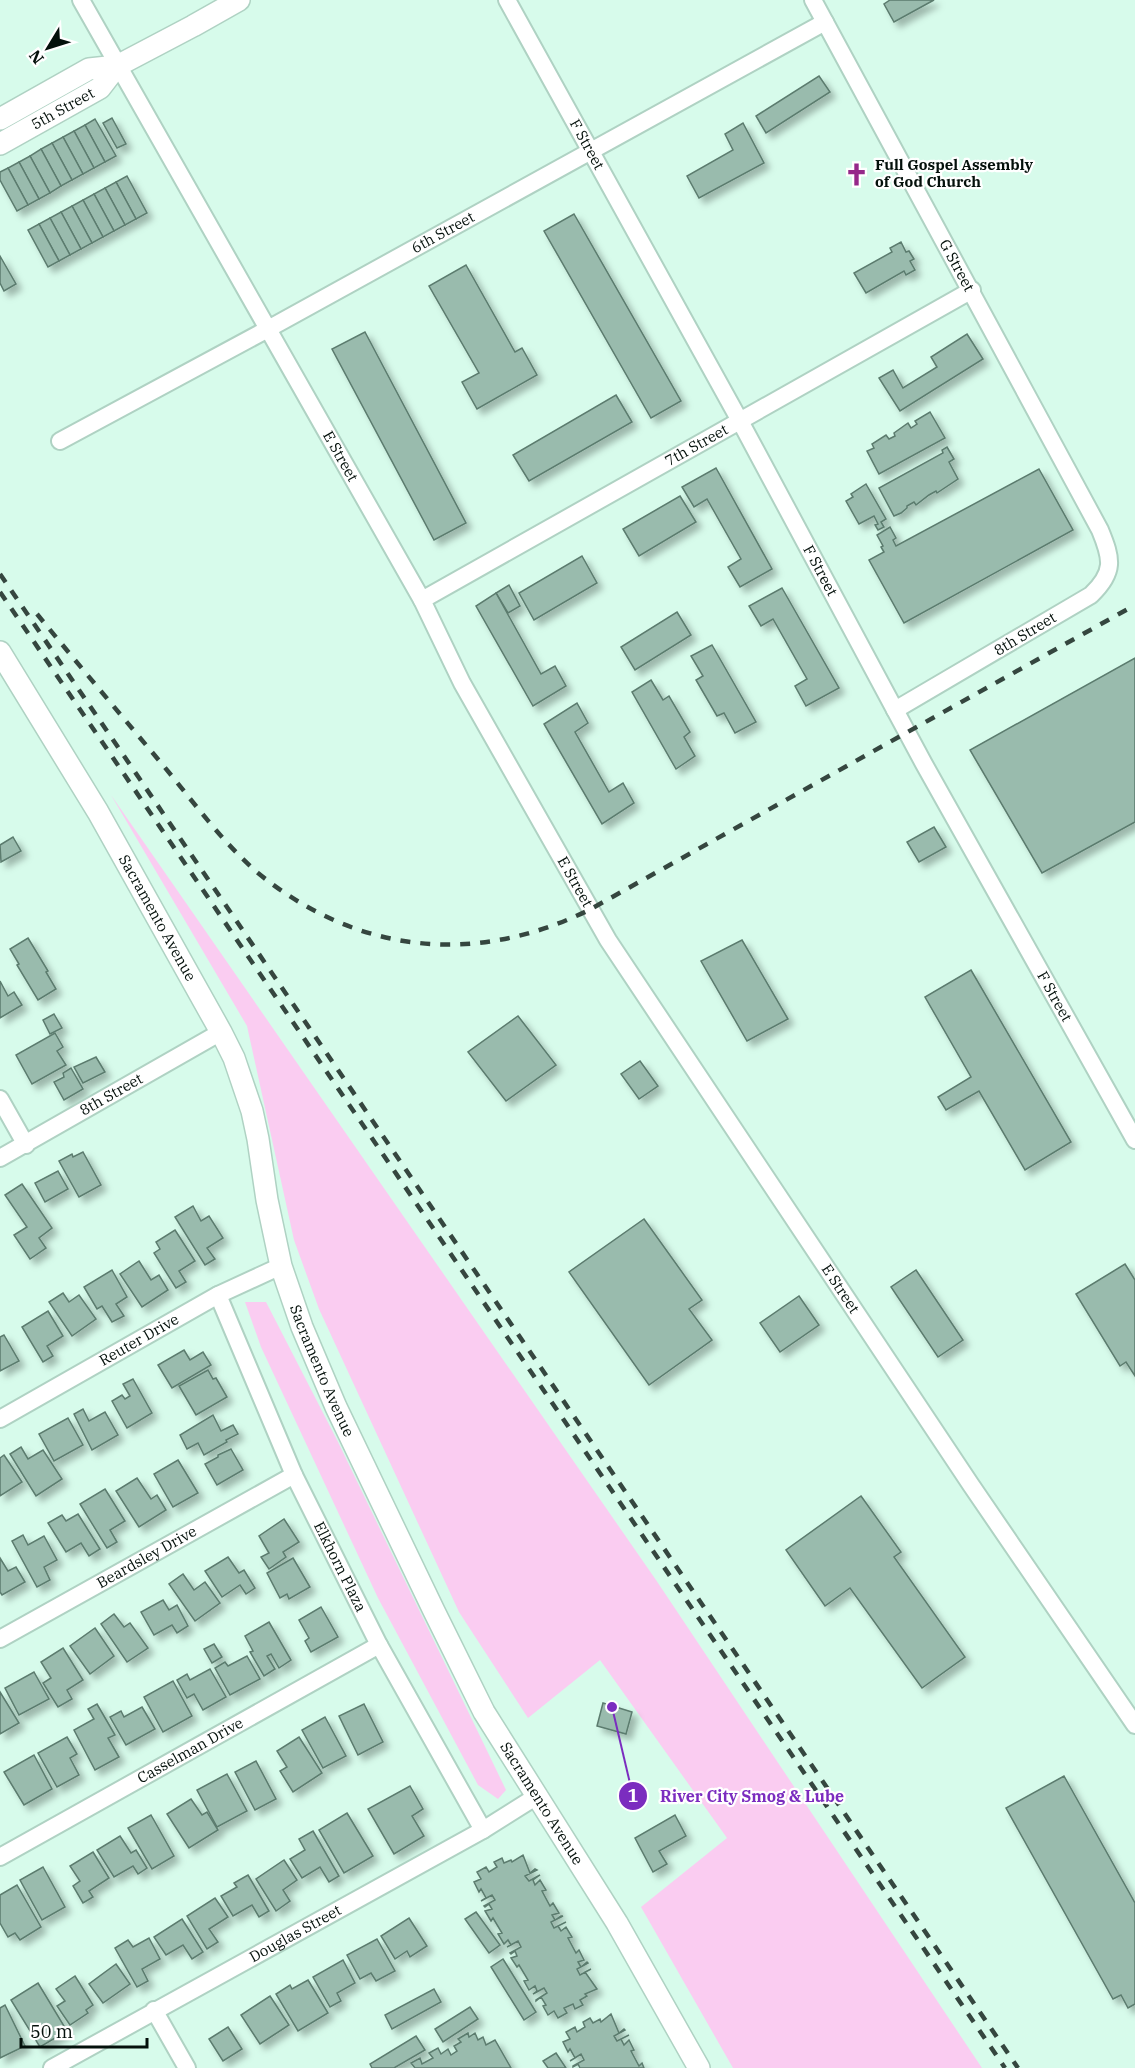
<svg xmlns="http://www.w3.org/2000/svg" width="1135" height="2068" font-family="'IBM Plex Serif',serif">
	<style>
		.green { fill: #faccf1 }
		.building { fill: #99bbad; stroke: #5b7b6e; stroke-width: 1.5; filter: url(#shadow) }
		.lines { fill: none; stroke-linecap: round; stroke-linejoin: round }
		.minor-casing { stroke: #afd2c3; stroke-width: 20 }
		.major-casing { stroke: #afd2c3; stroke-width: 24 }
		.minor { stroke: #fff; stroke-width: 16 }
		.major { stroke: #fff; stroke-width: 21 }
		.rail { stroke: #35463f; stroke-width: 4.5; stroke-dasharray: 10 10; stroke-linecap: butt }
		.labels { text-anchor: middle; stroke-width: 4.5; stroke-linejoin: round; paint-order: stroke }
		.street-label { font-size: 15px; fill: #04100b; stroke: #fff }
		.poi-label { font-size: 15px; font-weight: bold; fill: #04100b; stroke: #fff; text-anchor: start }
		.leader { fill: none; stroke: #7b2cbf; stroke-width: 2 }
		.callout-dot { fill: #7b2cbf; stroke: #fff; stroke-width: 2 }
		.mark-label { font-size: 18px; text-anchor: middle; font-weight: bold; fill: #fff }
		.callout-label { font-size: 16px; text-anchor: middle; font-weight: bold; fill: #7b2cbf; stroke: #fff; stroke-width: 4.5; stroke-linejoin: round; paint-order: stroke }
	</style>
	<defs>
		<filter id="shadow"><feDropShadow dx="5.5" dy="5.5" stdDeviation="3" flood-color="#0004"/></filter>
	</defs>
	<rect width="100%" height="100%" fill="#d7fbeb"/>
	<g class="green">
		<path d="M111 795 656 1580 982 2068H733L641 1907 727 1838 600 1660 528 1718 459 1612 319 1309 294 1240 247 1026Z"/>
		<path d="M245 1302H266L338 1442 506 1790 498 1799 478 1785 378 1598 261 1347Z"/>
	</g>
	<g class="building">
		<path d="M890 0H934L894 22 884 4Z"/>
		<path d="M819 76 830 92 766 133 756 116Z"/>
		<path d="M112 118 126 144 117 148 103 123Z"/>
		<path d="M95 119 116 156 105 162 85 125Z"/>
		<path d="M743 123 764 163 699 198 687 176 733 150 725 134Z"/>
		<path d="M85 125 105 162 94 168 74 131Z"/>
		<path d="M74 131 94 168 83 174 63 137Z"/>
		<path d="M63 137 83 174 72 180 52 143Z"/>
		<path d="M52 143 72 180 61 186 41 149Z"/>
		<path d="M41 149 61 186 50 193 30 156Z"/>
		<path d="M30 156 50 193 39 199 19 162Z"/>
		<path d="M19 162 39 199 28 205 8 168Z"/>
		<path d="M8 168 28 205 17 211 0 180V172Z"/>
		<path d="M127 176 147 213 136 219 116 182Z"/>
		<path d="M116 182 136 219 125 225 105 188Z"/>
		<path d="M105 188 125 225 114 231 94 194Z"/>
		<path d="M94 194 114 231 103 237 83 200Z"/>
		<path d="M83 200 103 237 92 243 72 206Z"/>
		<path d="M72 206 92 243 81 249 61 212Z"/>
		<path d="M61 212 81 249 70 255 50 218Z"/>
		<path d="M574 214 681 401 651 418 544 231Z"/>
		<path d="M50 218 70 255 59 261 39 224Z"/>
		<path d="M39 224 59 261 48 267 28 230Z"/>
		<path d="M901 242 906 252 909 251 914 259 910 261 915 270 906 275 904 271 866 293 854 273 892 252 890 248Z"/>
		<path d="M0 256 16 284 4 291 0 283Z"/>
		<path d="M466 265 515 352 522 348 537 375 477 409 462 382 479 373 429 286Z"/>
		<path d="M365 332 466 523 434 540 332 349Z"/>
		<path d="M967 334 983 359 900 411 879 378 893 370 903 388 937 367 931 357Z"/>
		<path d="M616 395 632 422 529 481 513 455Z"/>
		<path d="M930 412 945 438 879 474 867 451 874 448 872 444 886 435 889 439 895 436 894 433 908 423 911 428 917 424 915 421Z"/>
		<path d="M947 447 954 459 949 462 958 479 937 493 936 491 929 495 916 505 914 502 907 506V508L901 513 894 516 879 488 943 453 942 450Z"/>
		<path d="M716 468 772 569 740 587 728 567 741 559 707 499 694 507 682 487Z"/>
		<path d="M1039 469 1073 530 904 623 869 560 884 552 881 547 883 546 877 535 890 527 896 538 893 540 896 546Z"/>
		<path d="M866 484 886 519 881 522 884 527 878 530 875 525 878 524 874 516 859 524 846 501 853 497 851 494Z"/>
		<path d="M680 496 696 522 639 556 623 529Z"/>
		<path d="M582 556 597 583 534 620 519 593Z"/>
		<path d="M509 585 520 606 508 613 496 593Z"/>
		<path d="M782 588 839 688 806 706 795 686 807 679 773 619 761 626 749 606Z"/>
		<path d="M496 593 541 674 555 666 566 686 533 706 476 606Z"/>
		<path d="M677 612 691 635 635 670 621 647Z"/>
		<path d="M712 645 756 722 735 733 724 713 717 716 696 680 703 676 691 656Z"/>
		<path d="M1135 658V822L1042 873 970 750Z"/>
		<path d="M651 680 663 700 669 696 690 732 684 737 695 756 676 769 632 692Z"/>
		<path d="M577 703 588 723 575 732 609 792 623 783 634 803 602 824 544 724Z"/>
		<path d="M934 827 946 847 919 862 907 842Z"/>
		<path d="M13 837 21 851 1 862 0 845Z"/>
		<path d="M28 938 48 971 46 972 56 989 38 1000 17 965 19 964 10 949Z"/>
		<path d="M742 940 788 1019 747 1041 701 961Z"/>
		<path d="M971 970 1071 1142 1025 1170 979 1091 946 1110 938 1097 971 1077 925 997Z"/>
		<path d="M0 981 8 996 14 992 22 1005 0 1018Z"/>
		<path d="M54 1014 62 1028 50 1034 43 1020Z"/>
		<path d="M518 1016 556 1065 506 1101 468 1052Z"/>
		<path d="M55 1033 63 1047 57 1051 66 1065 32 1084 16 1055Z"/>
		<path d="M96 1057 105 1072 83 1083 74 1067Z"/>
		<path d="M640 1061 658 1086 639 1099 621 1074Z"/>
		<path d="M71 1068 83 1089 64 1100 54 1082 64 1077 63 1073Z"/>
		<path d="M83 1152 101 1185 79 1197 59 1161 72 1154 73 1157Z"/>
		<path d="M58 1171 68 1189 45 1202 35 1183Z"/>
		<path d="M22 1184 52 1228 39 1238 46 1248 30 1259 14 1235 27 1227 5 1195Z"/>
		<path d="M193 1206 201 1221 209 1216 223 1238 207 1248 215 1259 205 1265 175 1217Z"/>
		<path d="M644 1219 702 1300 689 1309 712 1340 649 1385 569 1272Z"/>
		<path d="M175 1230 195 1261 179 1271 186 1282 176 1288 154 1253 160 1249 156 1242Z"/>
		<path d="M139 1261 151 1280 159 1275 168 1290 142 1307 120 1274Z"/>
		<path d="M1125 1264 1135 1280V1376L1126 1362 1120 1366 1076 1294Z"/>
		<path d="M112 1270 127 1297 116 1304 124 1316 112 1322 102 1306 97 1309 84 1287Z"/>
		<path d="M916 1270 963 1340 938 1357 891 1287Z"/>
		<path d="M63 1293 69 1302 79 1295 96 1319 72 1336 49 1302Z"/>
		<path d="M799 1296 819 1325 780 1352 760 1323Z"/>
		<path d="M48 1311 63 1336 47 1346 53 1356 43 1362 22 1327Z"/>
		<path d="M4 1335 19 1361 0 1371V1337Z"/>
		<path d="M184 1350 190 1360 203 1352 211 1365 172 1388 158 1365Z"/>
		<path d="M208 1370 213 1379 216 1378 227 1397 196 1415 179 1386Z"/>
		<path d="M133 1379 152 1413 127 1428 112 1401 122 1395 125 1399 130 1396 123 1384Z"/>
		<path d="M83 1409 89 1421 105 1412 118 1435 92 1450 74 1414Z"/>
		<path d="M213 1415 221 1431 233 1425 238 1434 226 1440 227 1442 204 1455 198 1443 187 1449 180 1435Z"/>
		<path d="M68 1418 83 1445 54 1461 39 1434Z"/>
		<path d="M21 1447 28 1459 43 1450 62 1479 36 1496 10 1454Z"/>
		<path d="M231 1449 243 1470 217 1485 205 1464 218 1457V1455Z"/>
		<path d="M4 1455 22 1482 0 1496V1458Z"/>
		<path d="M178 1460 198 1493 173 1507 154 1474Z"/>
		<path d="M137 1478 151 1499 157 1495 166 1510 139 1527 116 1491Z"/>
		<path d="M105 1489 125 1521 110 1530 117 1542 107 1548 80 1504Z"/>
		<path d="M861 1496 901 1552 894 1557 965 1657 922 1688 850 1588 825 1606 786 1550Z"/>
		<path d="M78 1514 100 1549 89 1556 81 1543 66 1552 48 1523 62 1515 66 1521Z"/>
		<path d="M284 1519 299 1542 283 1552 286 1557 269 1569 261 1557 269 1553 259 1536Z"/>
		<path d="M23 1535 28 1545 44 1536 57 1560 44 1567 50 1580 37 1587 12 1541Z"/>
		<path d="M228 1557 239 1573 244 1570 255 1588 246 1594 240 1585 222 1597 205 1571Z"/>
		<path d="M0 1558 8 1571 16 1567 25 1582 2 1595 0 1592Z"/>
		<path d="M293 1558 310 1587 289 1599 287 1594 280 1598 267 1573Z"/>
		<path d="M183 1574 194 1590 205 1582 220 1603 195 1621 169 1584Z"/>
		<path d="M163 1600 169 1610 177 1605 188 1626 177 1633 172 1625 154 1635 141 1612Z"/>
		<path d="M321 1607 338 1637 311 1652 305 1641 309 1638 299 1620Z"/>
		<path d="M114 1614 124 1627 130 1623 148 1648 127 1662 101 1624Z"/>
		<path d="M269 1622 291 1660 279 1668 271 1654 267 1656 275 1669 264 1676 250 1652 253 1651 245 1636Z"/>
		<path d="M95 1628 114 1656 90 1674 70 1646Z"/>
		<path d="M214 1644 222 1657 212 1663 204 1649Z"/>
		<path d="M63 1648 83 1680 67 1690 72 1699 58 1707 43 1683 51 1678 41 1662Z"/>
		<path d="M247 1656 260 1679 230 1695 215 1668 225 1662 228 1666Z"/>
		<path d="M210 1669 226 1697 203 1710 194 1694 187 1698 177 1680 187 1674 190 1680Z"/>
		<path d="M34 1672 49 1699 19 1715 5 1688Z"/>
		<path d="M173 1681 192 1716 163 1732 144 1697Z"/>
		<path d="M0 1692 19 1723 0 1734Z"/>
		<path d="M603 1703 632 1712 626 1734 597 1726Z"/>
		<path d="M97 1704 115 1735 108 1738 119 1757 95 1770 74 1730 94 1719 88 1709Z"/>
		<path d="M364 1704 383 1742 358 1755 339 1716Z"/>
		<path d="M142 1707 155 1729 126 1745 110 1717 121 1711 124 1717Z"/>
		<path d="M325 1717 346 1756 323 1768 302 1730Z"/>
		<path d="M67 1737 77 1754 70 1758 79 1775 57 1787 38 1753Z"/>
		<path d="M299 1737 322 1773 293 1792 280 1771 287 1767 277 1751Z"/>
		<path d="M34 1755 52 1789 24 1805 4 1772Z"/>
		<path d="M256 1761 276 1799 255 1810 235 1772Z"/>
		<path d="M227 1774 247 1811 217 1827 197 1790Z"/>
		<path d="M1064 1776 1135 1903V2004L1128 2008 1121 1995 1113 1999 1006 1808Z"/>
		<path d="M410 1786 423 1809 412 1816 424 1836 394 1854 368 1809Z"/>
		<path d="M191 1799 202 1815 207 1812 218 1830 189 1848 167 1814Z"/>
		<path d="M347 1813 373 1856 344 1873 319 1830Z"/>
		<path d="M151 1815 174 1856 152 1869 128 1828Z"/>
		<path d="M675 1815 686 1836 659 1851 667 1864 653 1872 635 1838Z"/>
		<path d="M313 1831 339 1876 329 1882 320 1867 302 1878 290 1859 305 1850 299 1839Z"/>
		<path d="M120 1836 131 1853 136 1850 147 1868 138 1874 133 1866 114 1877 97 1850Z"/>
		<path d="M93 1852 109 1878 89 1891 93 1897 83 1903 73 1886 80 1881 70 1866Z"/>
		<path d="M523 1855 530 1873 535 1869 537 1870 525 1876 529 1881 540 1875 533 1880 535 1885 540 1880 546 1890 542 1891 550 1906 553 1903 559 1913 552 1915 555 1920 561 1916H563L551 1922 554 1928 566 1922 558 1926 561 1931 566 1927 572 1937 568 1938 576 1953 579 1950 584 1960 578 1962 581 1967 587 1962 588 1963 577 1969 580 1975 591 1969 585 1972 597 1989 585 1994 587 1996 580 2000 583 2005 575 2009 573 2004 564 2008 567 2013 558 2018 554 2011 548 2015 543 2006 546 2005 541 1997 536 2001V2000L547 1993 544 1988 533 1994 537 1991 535 1986 529 1990 524 1981 528 1980 519 1965 517 1967 511 1958 517 1956 515 1951 511 1954 510 1953 521 1947 518 1941 507 1947 511 1945 508 1940 504 1944 498 1934 502 1933 493 1918 491 1921 485 1911 492 1909 489 1904 485 1907 484 1906 495 1900 492 1895 481 1901 486 1898 481 1889 479 1892 474 1882 481 1879 477 1872 486 1867 489 1872 497 1867 494 1862 502 1858 504 1863 511 1860 512 1862Z"/>
		<path d="M284 1860 297 1880 283 1890 290 1901 276 1911 256 1879Z"/>
		<path d="M43 1867 65 1907 42 1920 20 1880Z"/>
		<path d="M248 1875 269 1911 259 1917 252 1905 233 1916 221 1896 237 1887 234 1883Z"/>
		<path d="M17 1885 41 1927 20 1940 15 1933 8 1937 0 1923V1895Z"/>
		<path d="M215 1898 228 1917 209 1929 218 1942 207 1949 187 1916Z"/>
		<path d="M476 1912 500 1945 489 1953 465 1919Z"/>
		<path d="M409 1918 427 1946 410 1957 407 1951 395 1959 381 1936Z"/>
		<path d="M182 1919 203 1952 192 1959 183 1945 166 1955 154 1937Z"/>
		<path d="M149 1938 160 1959 142 1969 148 1981 137 1987 115 1948 128 1940 133 1947Z"/>
		<path d="M377 1939 395 1971 376 1981 371 1973 360 1979 347 1955Z"/>
		<path d="M503 1959 536 2012 524 2020 491 1967Z"/>
		<path d="M343 1960 355 1983 337 1993 341 2001 330 2007 313 1977Z"/>
		<path d="M116 1964 130 1984 103 2003 89 1984Z"/>
		<path d="M75 1976 93 2005 86 2010 88 2013 70 2025 57 2006 65 2001 56 1989Z"/>
		<path d="M308 1980 328 2013 298 2031 276 1994 290 1985 292 1989Z"/>
		<path d="M38 1983 67 2031 40 2047 11 2000Z"/>
		<path d="M434 1989 441 2002 392 2029 385 2015Z"/>
		<path d="M270 1996 289 2025 260 2044 241 2015Z"/>
		<path d="M5 2005 25 2046 0 2058V2008Z"/>
		<path d="M470 2007 478 2019 443 2042 435 2029Z"/>
		<path d="M611 2014 619 2033 624 2029 625 2030 614 2036 617 2041 629 2035 621 2039 624 2045 629 2040 634 2050 631 2051 639 2066 642 2063 644 2068H580L578 2064 573 2067V2066L584 2060 581 2054 570 2061 575 2058 570 2049 568 2052 563 2042 570 2039 566 2032 575 2027 577 2032 585 2027 583 2022 590 2018 593 2023 600 2019 601 2022Z"/>
		<path d="M228 2027 242 2049 223 2061 209 2039Z"/>
		<path d="M468 2033 469 2037 475 2033 478 2040 483 2037 486 2045 495 2040 511 2068H415L411 2063 420 2058 422 2064 433 2058 429 2053 438 2048 441 2054 448 2049 451 2055 457 2051 454 2046 461 2042 458 2039Z"/>
		<path d="M416 2036 425 2050 394 2068H372L370 2064Z"/>
		<path d="M556 2053 566 2068H548L543 2061Z"/>
	</g>
	<g class="lines">
		<defs>
			<g id="minor">
				<path id="s1" d="M81 0 422 600 462 683 608 940 971 1485 1135 1725"/>
				<path id="s2" d="M507 0 740 421 924 764 1135 1140"/>
				<path id="s3" d="M813 0 1100 530C1112 559 1115 572 1091 595L895 710"/>
				<path id="s4" d="M60 441 268 329 825 22"/>
				<path id="s5" d="M422 600 972 290"/>
				<path d="M0 1099 26 1145"/>
				<path id="s6" d="M0 1158 221 1032"/>
				<path id="s7" d="M218 1295 294 1475 379 1645 483 1830"/>
				<path id="s8" d="M0 1419 218 1295 281 1266"/>
				<path id="s9" d="M0 1639 294 1475"/>
				<path id="s10" d="M0 1857 379 1645"/>
				<path d="M154 2010 187 2068"/>
				<path id="s11" d="M52 2068 483 1830 537 1796"/>
			</g>
			<g id="major">
				<path d="M0 119 89 69 117 66 193 26 239 0"/>
				<path id="s12" d="M0 144 100 88 117 66"/>
				<path id="s13" d="M0 652 98 812 221 1032 234 1058 252 1111 258 1139 267 1200 281 1266 302 1327 336 1407 434 1611 484 1712 617 1923 699 2068"/>
			</g>
		</defs>
		<use href="#minor" class="minor-casing"/>
		<use href="#major" class="major-casing"/>
		<use href="#minor" class="minor"/>
		<use href="#major" class="major"/>
		<g class="rail">
			<path d="M0 574 1018 2068"/>
			<path d="M0 592 1005 2068"/>
			<path d="M37 614C78 664 120 714 162 764 192 800 222 842 258 873 357 954 475 966 589 910L1135 605"/>
		</g>
	</g>
	<defs>
		<symbol id="church-bare" viewBox="-9 -9 18 18"><path d="M-1.2-6h2.4v3.5h3.3v2.4h-3.3V6h-2.4V-.1h-3.3v-2.4h3.3Z" fill="#952889" stroke="#fff" stroke-width="2.5" paint-order="stroke"/></symbol>
	</defs>
	<g fill-rule="evenodd">
		<use href="#church-bare" x="840" y="158" width="33" height="33"/>
	</g>
	<g class="labels">
		<g class="street-label">
			<text dy="5" stroke="none"><textPath href="#s12" startOffset="72">5th Street</textPath></text>
			<text dy="5" stroke="none"><textPath href="#s2" startOffset="165">F Street</textPath></text>
			<text dy="5" stroke="none"><textPath href="#s4" startOffset="436">6th Street</textPath></text>
			<text dy="5" stroke="none"><textPath href="#s3" startOffset="302">G Street</textPath></text>
			<text dy="5" stroke="none"><textPath href="#s5" startOffset="315">7th Street</textPath></text>
			<text dy="5" stroke="none"><textPath href="#s1" startOffset="525">E Street</textPath></text>
			<text dy="5" stroke="none"><textPath href="#s2" startOffset="651">F Street</textPath></text>
			<text transform="translate(1025 634) rotate(-31)" y="5">8th Street</text>
			<text dy="5" stroke="none"><textPath href="#s1" startOffset="1011">E Street</textPath></text>
			<text dy="5" stroke="none"><textPath href="#s13" startOffset="309">Sacramento Avenue</textPath></text>
			<text dy="5" stroke="none"><textPath href="#s2" startOffset="1137">F Street</textPath></text>
			<text dy="5" stroke="none"><textPath href="#s6" startOffset="128">8th Street</textPath></text>
			<text dy="5" stroke="none"><textPath href="#s1" startOffset="1497">E Street</textPath></text>
			<text dy="5" stroke="none"><textPath href="#s8" startOffset="160">Reuter Drive</textPath></text>
			<text dy="5" stroke="none"><textPath href="#s13" startOffset="795">Sacramento Avenue</textPath></text>
			<text dy="5" stroke="none"><textPath href="#s9" startOffset="168">Beardsley Drive</textPath></text>
			<text dy="5" stroke="none"><textPath href="#s7" startOffset="298">Elkhorn Plaza</textPath></text>
			<text dy="5" stroke="none"><textPath href="#s10" startOffset="218">Casselman Drive</textPath></text>
			<text dy="5" stroke="none"><textPath href="#s13" startOffset="1281">Sacramento Avenue</textPath></text>
			<text dy="5" stroke="none"><textPath href="#s11" startOffset="278">Douglas Street</textPath></text>
		</g>
		<g class="poi-label">
			<text x="875" y="170">Full Gospel Assembly<tspan x="875" dy="17">of God Church</tspan></text>
		</g>
	</g>
	<path class="leader" d="M612 1707L633 1796"/>
	<g class="callout-dot">
		<circle cx="612" cy="1707" r="6"/>
		<circle cx="633" cy="1796" r="15"/>
	</g>
	<g class="mark-label">
		<text x="633" y="1802">1</text>
	</g>
	<g class="callout-label">
		<text x="752" y="1802">River City Smog &amp; Lube</text>
	</g>
	<g transform="translate(48 48) rotate(232)" stroke="#ffffff" stroke-width="4.5" paint-order="stroke">
	<path d="M0-4.5L10 22L0 15L-10 22Z" fill="#04100b"/>
	<text y="-9" font-size="16" font-weight="bold" text-anchor="middle" fill="#04100b">N</text>
	</g>
	<path d="M21 2038v9h126v-9" fill="none" stroke="#04100b" stroke-width="3"/>
	<text x="30" y="2038" font-size="18" fill="#04100b" stroke="#ffffff" stroke-width="4.5" paint-order="stroke">50 m</text>
</svg>
